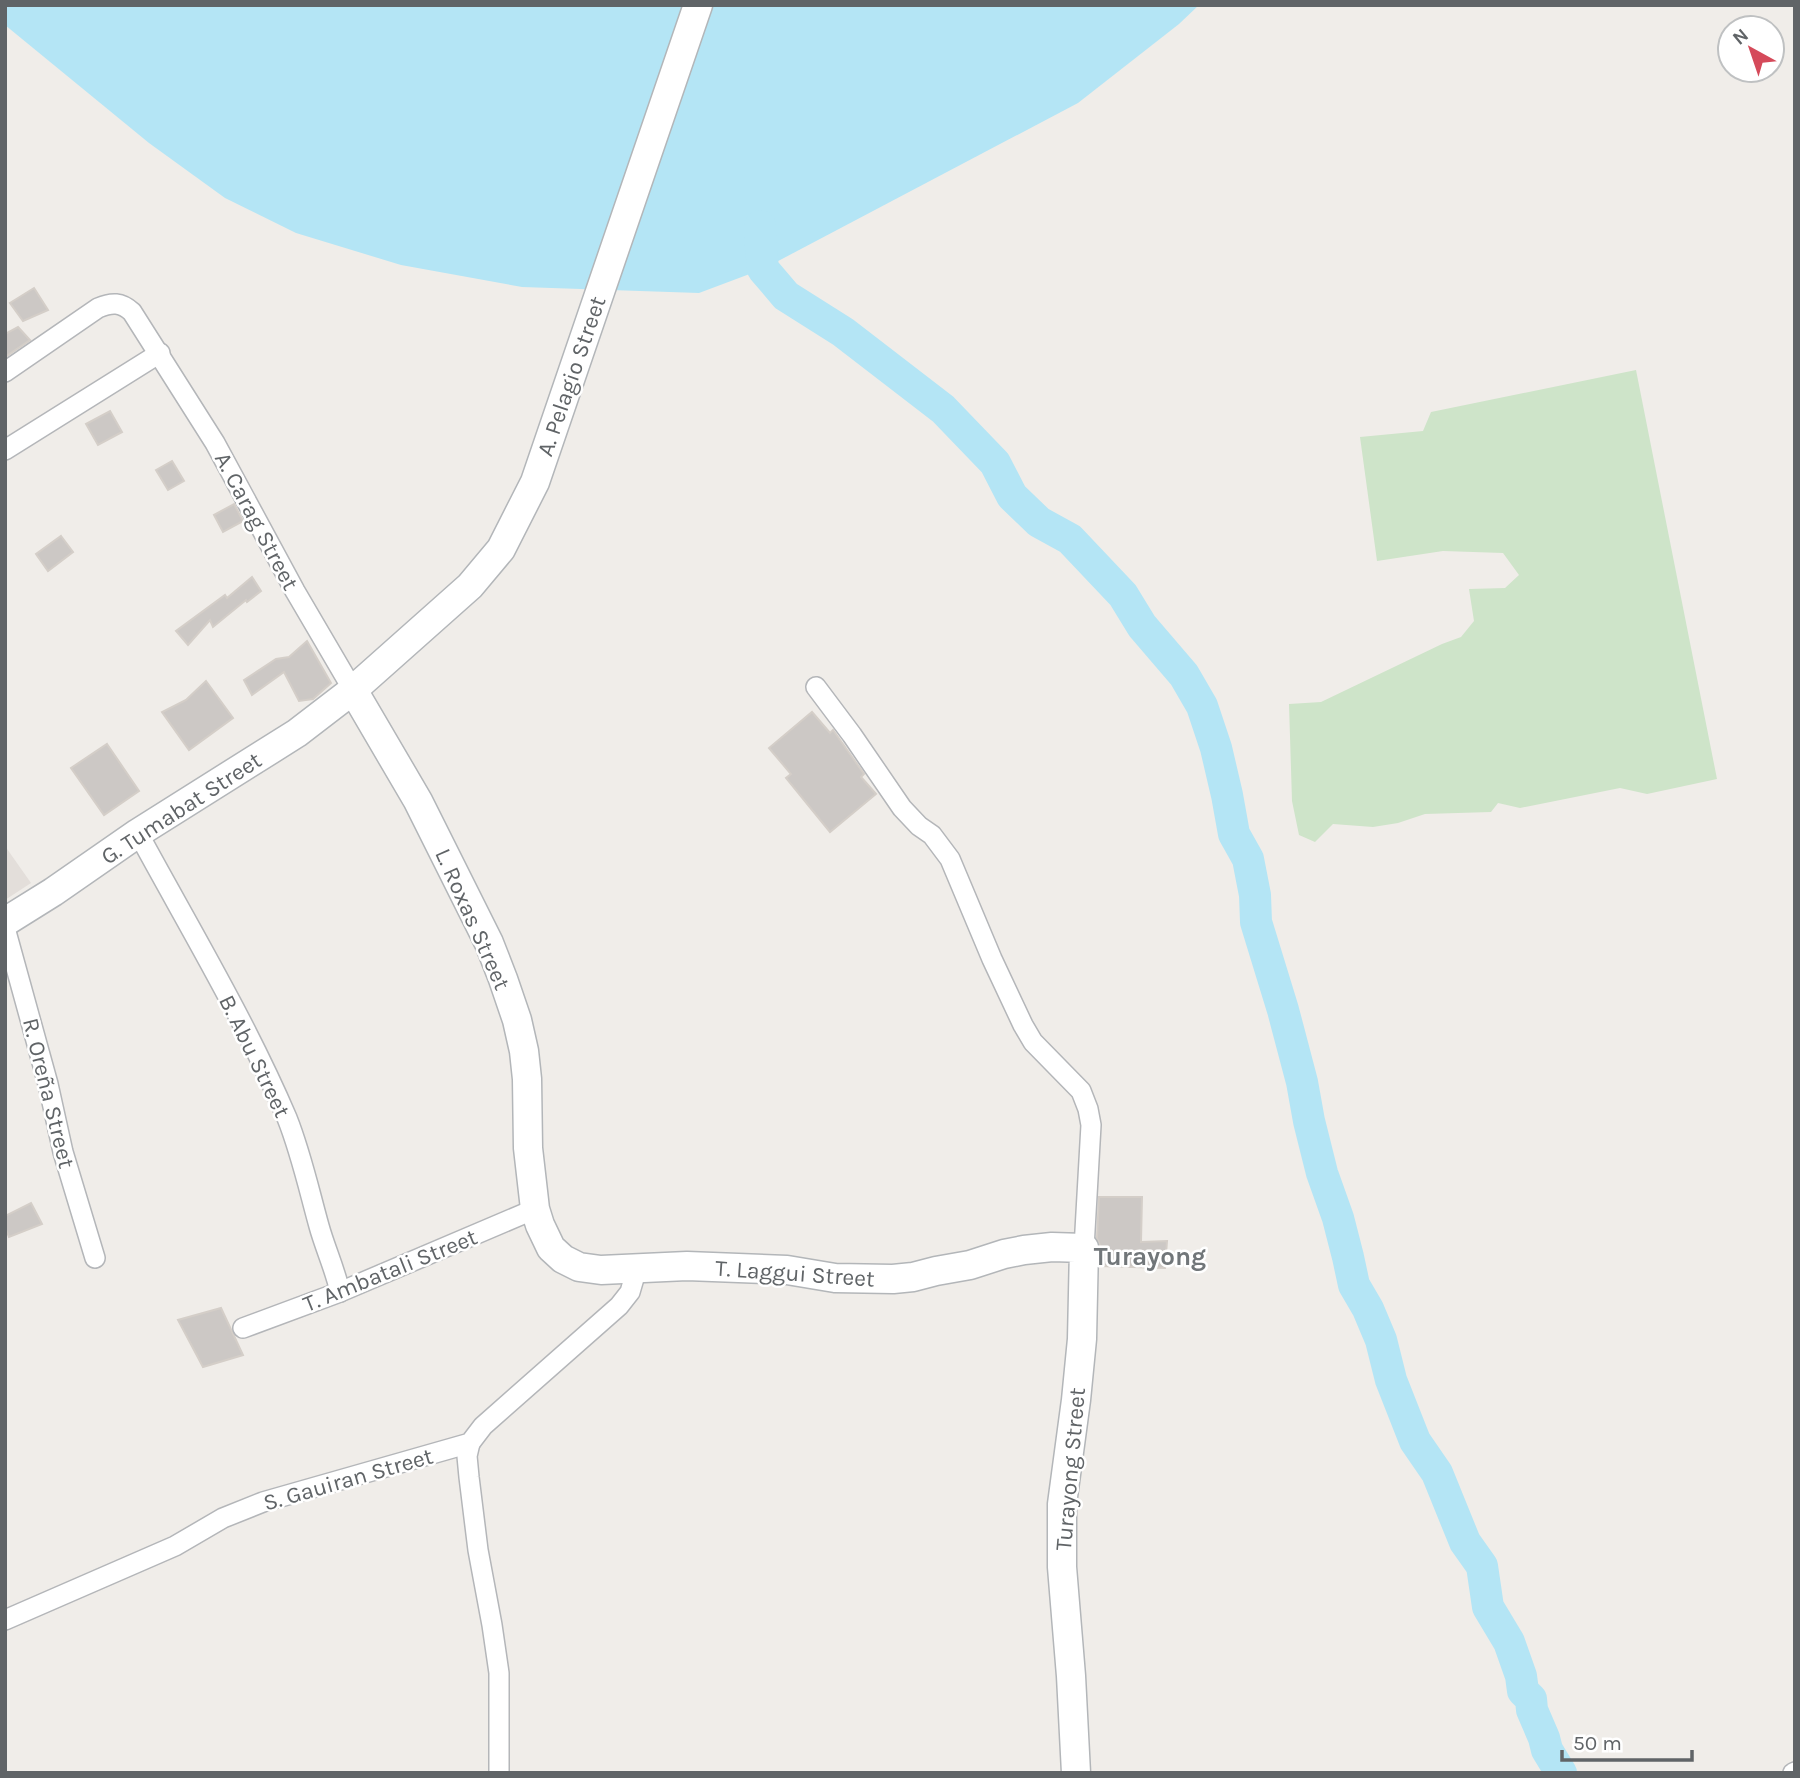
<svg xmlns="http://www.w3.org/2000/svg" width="1800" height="1778" font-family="Karla,sans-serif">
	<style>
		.education { fill: #e3deda }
		.green { fill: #cee4c9 }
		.water { fill: #b4e5f5 }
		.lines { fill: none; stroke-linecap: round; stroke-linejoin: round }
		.river { stroke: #b4e5f5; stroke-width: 32 }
		.building { fill: #ccc8c5; stroke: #d4cec8; stroke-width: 2 }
		.street-casing { stroke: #b4b6b9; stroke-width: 22 }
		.secondary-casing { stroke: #b3b6b9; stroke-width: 31 }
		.street { stroke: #fff; stroke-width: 19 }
		.secondary { stroke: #fff; stroke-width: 28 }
		.labels { text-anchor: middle; stroke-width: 5; stroke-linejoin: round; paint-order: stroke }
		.street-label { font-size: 23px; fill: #606467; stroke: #fff }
		.quarter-label { font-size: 26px; font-weight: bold; fill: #717679; stroke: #fff }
	</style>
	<rect width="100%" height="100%" fill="#f0ede9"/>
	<path class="education" d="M5 846 31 883 5 900Z"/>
	<path class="green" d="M1636 370 1717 779 1647 794 1620 788 1520 808 1498 803 1491 812 1425 814 1398 823 1373 827 1333 824 1315 842 1299 835 1292 801 1289 704 1321 702 1442 644 1461 637 1474 621 1469 589 1505 588 1519 575 1503 553 1443 551 1377 561 1360 437 1423 431 1431 412Z"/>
	<path class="water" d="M5 5H1199L1179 24 1078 103 763 269 699 293 522 287 401 265 296 233 225 198 149 143 5 25Z"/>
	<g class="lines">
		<path class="river" d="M760 226V235L763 269 786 296 843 332 943 409 995 463 1012 496 1039 522 1070 539 1123 595 1142 626 1184 675 1202 706 1216 748 1227 795 1234 834 1248 859 1255 895 1256 922 1283 1010 1302 1082 1309 1121 1322 1173 1338 1218 1348 1257 1354 1285 1368 1309 1381 1340 1391 1380 1415 1441 1437 1473 1465 1542 1482 1566 1488 1607 1509 1642 1521 1676 1523 1691 1531 1699 1532 1710 1544 1738 1547 1750 1561 1773"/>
	</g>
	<g class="building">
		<path d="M34 288 48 310 23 321 10 303Z"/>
		<path d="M18 327 30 340 5 357V334Z"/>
		<path d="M110 411 122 432 98 445 86 424Z"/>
		<path d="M172 461 184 481 168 490 156 470Z"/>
		<path d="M234 504 243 521 223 532 214 515Z"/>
		<path d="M61 536 73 552 48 571 36 554Z"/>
		<path d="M252 577 261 591 247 602 246 600 213 627 210 620 188 645 176 631 225 595 227 598Z"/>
		<path d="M307 641 331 683 313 699 299 701 284 672 252 695 244 680 276 659 289 657Z"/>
		<path d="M206 681 233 718 189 750 162 712 186 700Z"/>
		<path d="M812 712 830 733 833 730 864 774 861 777 876 794 830 832 786 778 791 774 769 748Z"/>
		<path d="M107 744 139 791 104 815 71 768Z"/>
		<path d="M1099 1197H1142L1141 1242 1167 1241 1165 1268 1100 1266 1101 1248 1097 1238Z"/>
		<path d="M31 1203 42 1224 9 1237 5 1227V1216Z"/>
		<path d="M221 1308 243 1355 203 1367 178 1320Z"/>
	</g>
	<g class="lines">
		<defs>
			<g id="street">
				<path d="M5 372 98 308C112 302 121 302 132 312L215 443 295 591 353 690"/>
				<path d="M5 450 160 353"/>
				<path d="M816 687 852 735 902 808 919 826 932 835 950 859 992 959 1023 1025 1033 1042 1081 1091 1088 1109 1091 1125 1084 1248"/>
				<path d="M138 833C189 927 245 1020 287 1118 301 1153 309 1190 319 1226 325 1248 335 1269 340 1292"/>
				<path d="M5 928 48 1084 63 1152 95 1258"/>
				<path d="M243 1328 340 1292 535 1209"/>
				<path d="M470 1443 467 1456 469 1477 478 1550 492 1625 499 1673V1773"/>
				<path d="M5 1620 175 1546 223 1518 263 1502 470 1443 483 1426 619 1306 630 1292 637 1268"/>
				<path d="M1793 1773 1795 1772"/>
			</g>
			<g id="secondary">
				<path d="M353 690 418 801 489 943 503 979 517 1020 524 1051 527 1079 528 1148 535 1209 540 1225 551 1248 563 1259 579 1267 601 1270 687 1266 787 1270 835 1278 893 1279 913 1277 936 1271 970 1265 1004 1254 1024 1250 1052 1247 1084 1248 1082 1339 1076 1400 1062 1504V1567L1071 1676 1076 1773"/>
				<path d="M5 922 53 892 138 833 297 733 353 690 470 586 501 549 535 482 698 5"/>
			</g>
		</defs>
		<use href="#street" class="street-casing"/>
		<use href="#secondary" class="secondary-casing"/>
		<use href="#street" class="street"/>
		<use href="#secondary" class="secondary"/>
	</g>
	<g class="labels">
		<g class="street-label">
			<text transform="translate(571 376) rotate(-71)" y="8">A. Pelagio Street</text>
			<text transform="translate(257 521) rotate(62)" y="8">A. Carag Street</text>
			<text transform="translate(181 808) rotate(-33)" y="8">G. Tumabat Street</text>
			<text transform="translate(473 919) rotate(66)" y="8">L. Roxas Street</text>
			<text transform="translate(255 1056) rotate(64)" y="8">B. Abu Street</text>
			<text transform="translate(49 1093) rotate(76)" y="8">R. Oreña Street</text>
			<text transform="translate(390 1270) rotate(-22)" y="8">T. Ambatali Street</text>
			<text transform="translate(795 1273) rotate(4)" y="8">T. Laggui Street</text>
			<text transform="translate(1070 1469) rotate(-85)" y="8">Turayong Street</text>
			<text transform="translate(348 1479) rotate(-16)" y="8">S. Gauiran Street</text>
		</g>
		<g class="quarter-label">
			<text x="1150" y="1265">Turayong</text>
		</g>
	</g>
	<rect width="1800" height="1778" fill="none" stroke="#606467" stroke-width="14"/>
	<g transform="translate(1751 49) rotate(320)"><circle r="33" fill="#ffffff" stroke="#bfc1c2" stroke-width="2"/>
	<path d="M0-5L12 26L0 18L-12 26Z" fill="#d54a5a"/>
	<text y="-10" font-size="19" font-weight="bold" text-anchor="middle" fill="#606467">N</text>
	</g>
	<path d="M1562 1750v10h130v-10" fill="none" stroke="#606467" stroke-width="3.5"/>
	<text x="1573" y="1750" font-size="21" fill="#606467" stroke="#ffffff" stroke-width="5" paint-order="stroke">50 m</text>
</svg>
